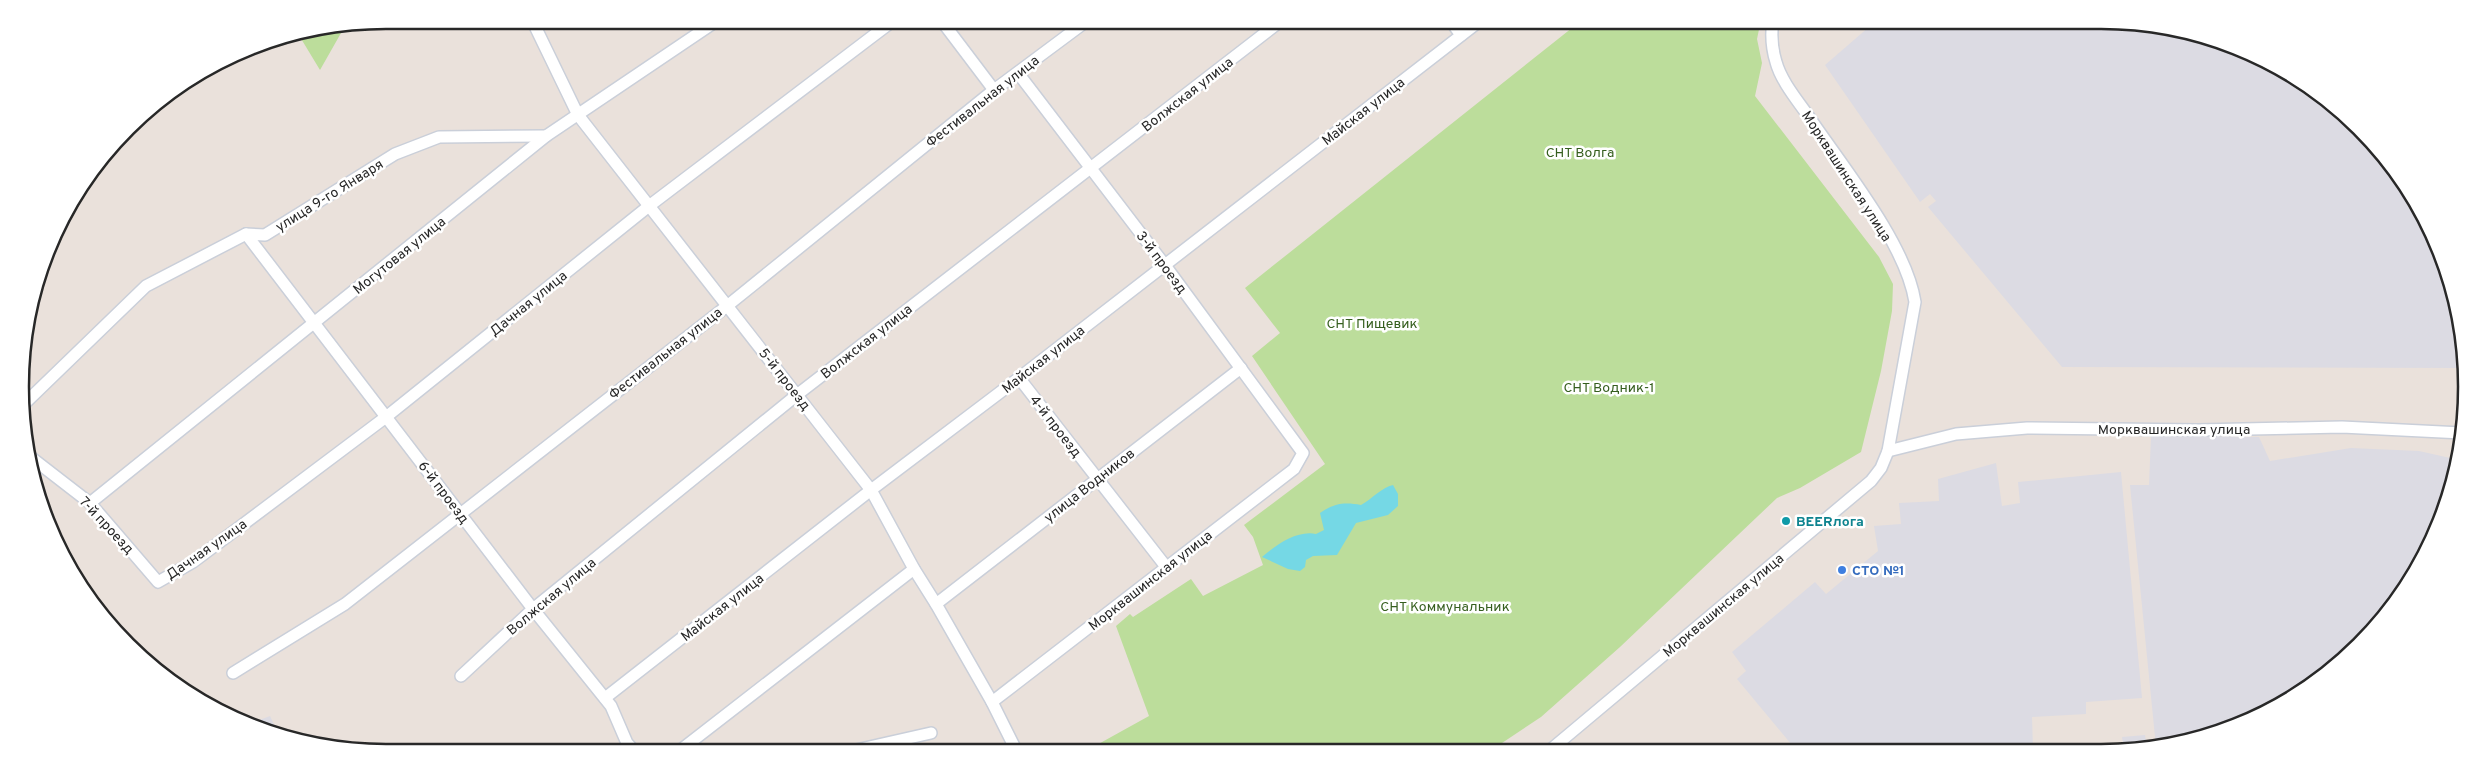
<svg xmlns="http://www.w3.org/2000/svg" width="2487" height="773" font-family="Overpass,sans-serif">
	<style>
		.industrial { fill: #dcdbe3 }
		.green { fill: #bcdd9b }
		.water { fill: #75d8e5 }
		.lines { fill: none; stroke-linecap: round; stroke-linejoin: round }
		.street-casing { stroke: #cacfd9; stroke-width: 14 }
		.street { stroke: #fff; stroke-width: 11 }
		.culture-dot { fill: #0f9aa8; stroke: #fff; stroke-width: 2 }
		.shop-dot { fill: #3f7fe0; stroke: #fff; stroke-width: 2 }
		.labels { text-anchor: middle; stroke-width: 5; stroke-linejoin: round; paint-order: stroke }
		.street-label { font-size: 14px; fill: #282828; stroke: #fff }
		.park-label { font-size: 14px; fill: #365f1f; stroke: #fff }
		.culture-label { font-size: 14px; font-weight: bold; fill: #0d838f; stroke: #fff; text-anchor: start }
		.shop-label { font-size: 14px; font-weight: bold; fill: #366cbe; stroke: #fff; text-anchor: start }
		.rim { fill: none; stroke: #282828; stroke-width: 2.5 }
	</style>
	<rect width="100%" height="100%" fill="#eae1db"/>
	<g class="industrial">
		<path d="M1877 20H2100L2172 27 2241 48 2304 82 2360 128 2405 183 2439 247 2460 315 2465 368 2062 367 1928 207 1936 201 1930 194 1920 202 1825 65Z"/>
		<path d="M2151 436 2259 437 2270 461 2351 448 2419 451 2459 460 2418 569 2359 646 2263 715 2156 747 2130 485H2149Z"/>
		<path d="M1996 463 2002 506 2020 503 2018 482 2121 472 2142 698 2086 702V714L2032 717 2033 750 2057 747 2058 750H1796L1737 679 1746 671 1732 652 1815 582 1826 594 1878 551 1874 526 1901 524 1899 503 1939 501 1938 479Z"/>
		<path d="M270 716 279 735 247 725Z"/>
		<path d="M2145 735 2147 750H2124L2122 737Z"/>
	</g>
	<g class="green">
		<path d="M1582 20H1761L1757 39 1762 63 1755 96 1879 257 1893 284 1892 311 1881 371 1861 452 1800 488 1777 498 1620 647 1541 717 1490 751 1084 752 1149 716 1116 626 1130 614 1133 617 1191 579 1203 596 1263 565 1253 537 1244 525 1325 464 1252 356 1280 333 1245 288Z"/>
		<path d="M350 24 345 26 320 70 297 32 315 27Z"/>
	</g>
	<path class="water" d="M1393 485 1398 494V506L1388 515 1356 523 1337 555 1313 556 1306 560 1305 567 1300 571 1288 569 1262 557C1276 545 1297 530 1316 534L1324 530 1320 513C1334 503 1345 502 1361 505 1372 499 1382 487 1393 485Z"/>
	<g class="lines">
		<defs>
			<g id="street">
				<path d="M532 20 578 115 871 490 914 569 936 604 992 702 1017 752"/>
				<path d="M941 20 994 90"/>
				<path d="M1450 20 1461 35"/>
				<path d="M246 234 533 609 611 706 627 743 636 753"/>
				<path d="M1019 378 1167 568"/>
				<path d="M21 407 146 286 246 234 265 235 395 154 439 137 546 136"/>
				<path d="M1888 451 1956 434 2027 428 2198 430 2342 427 2462 433"/>
				<path d="M28 455 90 503 158 582 193 562 386 417 649 206 894 20"/>
				<path d="M90 503 546 136 718 20"/>
				<path d="M936 604 1241 368"/>
				<path d="M233 673 345 604 727 306 994 90 1088 20"/>
				<path d="M461 676 533 609 798 394 1282 20"/>
				<path d="M605 698 871 490 1019 378 1481 20"/>
				<path d="M992 702 1294 469 1303 453 1164 264 1018 73"/>
				<path d="M1549 751 1871 481 1881 468 1888 451 1915 302C1906 244 1843 167 1809 117 1798 101 1781 81 1776 62 1772 49 1771 33 1773 20"/>
				<path d="M678 752 914 569"/>
				<path d="M847 752 931 733"/>
			</g>
		</defs>
		<use href="#street" class="street-casing"/>
		<use href="#street" class="street"/>
	</g>
	<circle class="culture-dot" cx="1786" cy="521" r="5"/>
	<circle class="shop-dot" cx="1842" cy="570" r="5"/>
	<g class="labels">
		<g class="street-label">
			<text transform="translate(1187 94) rotate(-38)" y="5">Волжская улица</text>
			<text transform="translate(982 101) rotate(-38)" y="5">Фестивальная улица</text>
			<text transform="translate(1363 111) rotate(-38)" y="5">Майская улица</text>
			<text transform="translate(1847 176) rotate(57)" y="5">Морквашинская улица</text>
			<text transform="translate(329 195) rotate(-32)" y="5">улица 9-го Января</text>
			<text transform="translate(399 255) rotate(-39)" y="5">Могутовая улица</text>
			<text transform="translate(1162 262) rotate(53)" y="5">3-й проезд</text>
			<text transform="translate(528 303) rotate(-39)" y="5">Дачная улица</text>
			<text transform="translate(866 341) rotate(-38)" y="5">Волжская улица</text>
			<text transform="translate(665 353) rotate(-38)" y="5">Фестивальная улица</text>
			<text transform="translate(1043 359) rotate(-38)" y="5">Майская улица</text>
			<text transform="translate(785 379) rotate(52)" y="5">5-й проезд</text>
			<text transform="translate(1056 426) rotate(52)" y="5">4-й проезд</text>
			<text x="2174" y="434">Морквашинская улица</text>
			<text transform="translate(1089 485) rotate(-38)" y="5">улица Водников</text>
			<text transform="translate(444 492) rotate(53)" y="5">6-й проезд</text>
			<text transform="translate(107 525) rotate(47)" y="5">7-й проезд</text>
			<text transform="translate(206 549) rotate(-35)" y="5">Дачная улица</text>
			<text transform="translate(1150 580) rotate(-38)" y="5">Морквашинская улица</text>
			<text transform="translate(551 596) rotate(-40)" y="5">Волжская улица</text>
			<text transform="translate(1723 605) rotate(-40)" y="5">Морквашинская улица</text>
			<text transform="translate(722 607) rotate(-38)" y="5">Майская улица</text>
		</g>
		<g class="park-label">
			<text x="1580" y="157">СНТ Волга</text>
			<text x="1372" y="328">СНТ Пищевик</text>
			<text x="1609" y="392">СНТ Водник-1</text>
			<text x="1445" y="611">СНТ Коммунальник</text>
		</g>
		<g class="culture-label">
			<text x="1796" y="526">BEERлога</text>
		</g>
		<g class="shop-label">
			<text x="1852" y="575">СТО №1</text>
		</g>
	</g>
	<path d="M0 0H2487V773H0ZM386 29H2101A357 357 0 0 1 2458 386V387A357 357 0 0 1 2101 744H386A357 357 0 0 1 29 387V386A357 357 0 0 1 386 29Z" fill="#fff" fill-rule="evenodd"/>
	<path class="rim" d="M386 29H2101A357 357 0 0 1 2458 386V387A357 357 0 0 1 2101 744H386A357 357 0 0 1 29 387V386A357 357 0 0 1 386 29Z"/>
</svg>
